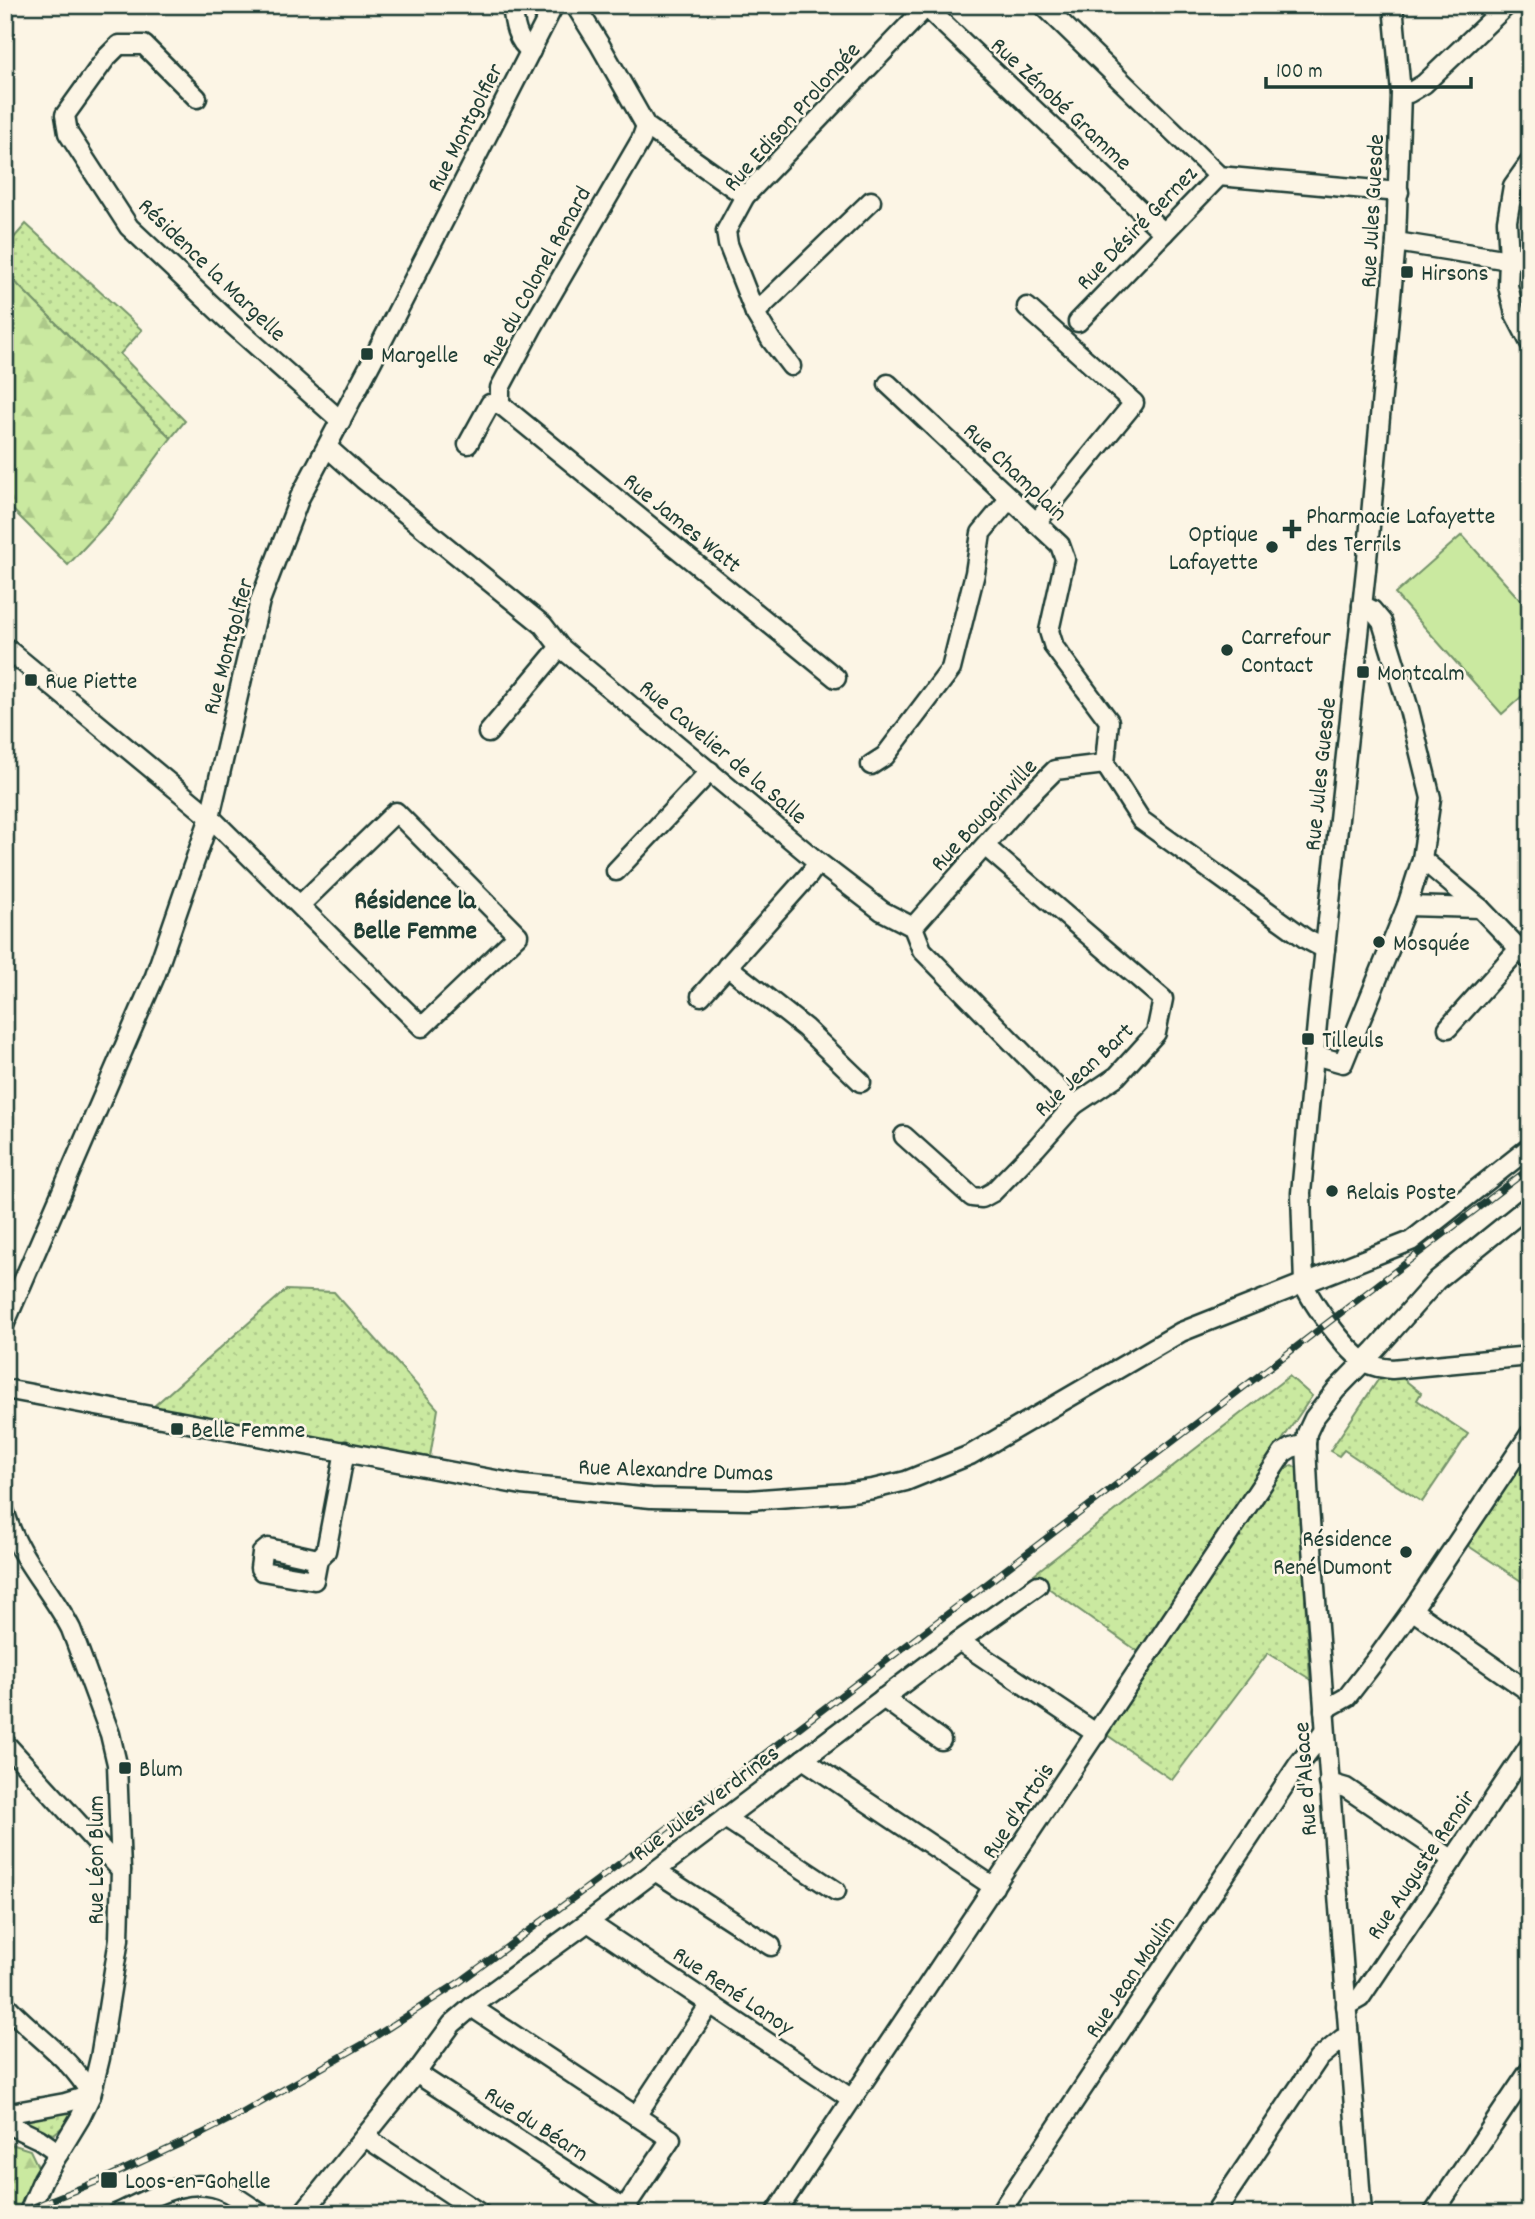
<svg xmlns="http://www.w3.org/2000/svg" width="1535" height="2219" font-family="Dekko,sans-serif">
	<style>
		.grass { fill: url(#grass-dots); stroke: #74936a; stroke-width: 2 }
		.forest { fill: url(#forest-firs); stroke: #74936a; stroke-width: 2 }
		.pitch { fill: #cae9a0; stroke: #74936a; stroke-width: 2 }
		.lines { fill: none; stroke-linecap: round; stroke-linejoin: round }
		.minor-casing { stroke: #1f3d34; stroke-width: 23 }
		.minor { stroke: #fcf5e5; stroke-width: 18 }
		.rail-casing { stroke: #1f3d34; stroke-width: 7 }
		.rail { stroke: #fcf5e5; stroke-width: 4.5; stroke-dasharray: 13; stroke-linecap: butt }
		.poi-dot { fill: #1f3d34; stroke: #fcf5e5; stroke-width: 2.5 }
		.labels { text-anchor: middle; stroke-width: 5; stroke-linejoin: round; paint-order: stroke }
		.street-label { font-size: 24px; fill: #1f3d34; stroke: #fcf5e5 }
		.poi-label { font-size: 24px; fill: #1f3d34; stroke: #fcf5e5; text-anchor: start }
		.neighbourhood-label { font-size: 26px; font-weight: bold; fill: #1f3d34; stroke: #fcf5e5 }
	</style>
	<defs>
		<pattern id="grass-dots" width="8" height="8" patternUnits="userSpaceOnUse" patternTransform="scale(1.75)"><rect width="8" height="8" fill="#cae9a0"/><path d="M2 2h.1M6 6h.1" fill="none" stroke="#adc98a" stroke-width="1.8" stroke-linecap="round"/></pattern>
		<pattern id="forest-firs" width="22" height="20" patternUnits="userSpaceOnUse" patternTransform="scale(1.75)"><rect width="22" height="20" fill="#cae9a0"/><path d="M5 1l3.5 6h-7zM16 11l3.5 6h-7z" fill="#adc98a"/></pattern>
	</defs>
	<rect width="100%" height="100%" fill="#fcf5e5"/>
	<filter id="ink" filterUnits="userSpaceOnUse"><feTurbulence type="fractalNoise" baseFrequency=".0143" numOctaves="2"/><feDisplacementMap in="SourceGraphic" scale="14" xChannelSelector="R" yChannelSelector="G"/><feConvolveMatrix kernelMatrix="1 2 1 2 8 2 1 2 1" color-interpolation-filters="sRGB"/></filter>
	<g filter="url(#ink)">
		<g class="grass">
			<path d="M26 224 142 330 120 354 185 421 171 438 5 272V248Z"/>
			<path d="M286 1290 334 1292 438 1409 430 1457 167 1412 153 1407Z"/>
			<path d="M1289 1376 1312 1396 1139 1652 1047 1587 1034 1574Z"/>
			<path d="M1401 1377 1421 1393 1417 1400 1468 1434 1422 1502 1344 1450 1339 1456 1330 1451 1378 1380Z"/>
			<path d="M1524 1460 1530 1464V1587L1467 1545Z"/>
			<path d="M1292 1465 1297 1468 1310 1679 1268 1653 1172 1780 1107 1735 1285 1468Z"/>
			<path d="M70 2111 71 2114 65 2125 54 2134 27 2126 23 2122 24 2119 36 2114 40 2117Z"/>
		</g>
		<g class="forest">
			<path d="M5 272 171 438 110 520 68 565 5 502Z"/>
			<path d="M5 2142 30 2150 40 2171 24 2208 5 2212Z"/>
		</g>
		<path class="pitch" d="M1462 535 1530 611V689L1502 714 1395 594Z"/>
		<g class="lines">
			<defs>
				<g id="minor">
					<path d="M512 5C514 22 516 41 531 51"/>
					<path d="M575 5 600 45 646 126 745 196"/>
					<path d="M1043 5 1219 176"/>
					<path d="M1393 5 1401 93 1396 242 1366 570 1318 1013 1301 1193 1304 1284C1312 1304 1347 1351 1365 1362 1373 1367 1382 1368 1392 1369L1530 1356"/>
					<path d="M926 7 1164 233"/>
					<path d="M1401 93H1409L1424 84 1507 5"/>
					<path d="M197 98 144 45H119L106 58 65 115 68 133 129 227 233 325 341 421"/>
					<path d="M1530 162 1513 186 1507 221 1509 260 1508 286 1515 314 1530 343"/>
					<path d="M1396 242 1509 260 1530 254"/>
					<path d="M1027 307 1134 403 1036 523"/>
					<path d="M755 313 871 201"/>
					<path d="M1078 322 1219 176 1399 192"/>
					<path d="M791 366 771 340 755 313 728 244 726 231 745 196 928 5"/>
					<path d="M888 384 1060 545 1065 559 1049 631 1054 647 1109 721 1105 764 1141 820 1306 939 1325 949"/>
					<path d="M500 404 836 678"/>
					<path d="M468 444 490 404H500V388L532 328 641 140 646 126"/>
					<path d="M327 447 363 479 543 625 560 647 818 862 882 911 913 927 922 950 1074 1105"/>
					<path d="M5 647 210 817 422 1027 518 935 396 812 300 905"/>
					<path d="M488 733 560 647"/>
					<path d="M871 765 885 756 951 669 975 573 981 533 1010 498"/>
					<path d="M1422 859 1480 908 1530 960"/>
					<path d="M616 871 710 771"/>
					<path d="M1407 906 1480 908"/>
					<path d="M913 927 1025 800 1055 770 1105 764"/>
					<path d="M727 966 805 1028 861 1082"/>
					<path d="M701 996 809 875 818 862"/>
					<path d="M1448 1028 1518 950"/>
					<path d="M1314 1055 1343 1063 1407 906 1422 859 1431 798 1409 709 1382 622 1372 610 1362 605"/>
					<path d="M904 1136 972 1197 982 1198 993 1192 1036 1148 1074 1105 1117 1076 1156 1033 1163 999 986 847"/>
					<path d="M5 1323 155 976 210 817 260 601 300 497 372 361 554 5"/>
					<path d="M5 1389 522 1485 651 1498 749 1500 845 1493 873 1489 906 1481 970 1455 1181 1332 1411 1241 1530 1147"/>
					<path d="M5 1513C18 1558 50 1588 71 1629L110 1734 117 1764 121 1870 119 1939 100 2058 91 2095 80 2118 43 2179 28 2214"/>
					<path d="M318 1559 268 1548 262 1553 260 1568 262 1571 314 1580 318 1559 326 1551 345 1451"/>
					<path d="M1412 1610 1530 1692"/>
					<path d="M959 1641 1097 1734"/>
					<path d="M883 1698 941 1740"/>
					<path d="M1324 1710 1347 1697 1378 1657 1412 1610 1530 1434"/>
					<path d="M5 1743 121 1870"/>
					<path d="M803 1759 994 1887"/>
					<path d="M1329 1783 1346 1788 1453 1860"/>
					<path d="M725 1818 836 1891"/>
					<path d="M655 1871 771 1946"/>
					<path d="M588 1922 852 2099"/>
					<path d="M5 2004C33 2035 71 2057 91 2095"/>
					<path d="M474 2005 479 2012 636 2116 710 2004"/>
					<path d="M1346 2006 1360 1998 1530 1745"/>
					<path d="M416 2073 632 2214"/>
					<path d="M5 2114 65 2103 91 2095"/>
					<path d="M5 2123 39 2139 59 2153"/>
					<path d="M365 2137 481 2214"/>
					<path d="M624 2209 671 2139 636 2116"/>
					<path d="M116 2214C151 2198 191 2172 229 2193 240 2199 251 2207 261 2214"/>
					<path d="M302 2214 416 2073 452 2024 474 2005 588 1922 959 1641 1038 1585"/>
					<path d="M775 2214 1283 1453 1291 1448 1306 1444"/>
					<path d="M999 2214 1298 1765 1325 1731"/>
					<path d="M1214 2214 1318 2059 1342 2039 1349 2038"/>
					<path d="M1362 2214 1309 1507 1306 1444 1307 1433 1314 1418 1336 1390 1375 1350 1437 1280 1530 1205"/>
					<path d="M1433 2214 1530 2070"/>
				</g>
			</defs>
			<use href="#minor" class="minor-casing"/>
			<use href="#minor" class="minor"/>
			<defs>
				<path id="rail" d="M16 2214 108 2177 201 2134 244 2112 365 2043 461 1981 673 1824 1530 1168"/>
			</defs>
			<use href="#rail" class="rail-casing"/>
			<use href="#rail" class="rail"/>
		</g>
	</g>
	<g class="poi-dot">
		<rect x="1400" y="265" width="14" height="14" rx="3.5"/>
		<rect x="360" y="347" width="14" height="14" rx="3.5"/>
		<path d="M1288.5 518.5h7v7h7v7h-7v7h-7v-7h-7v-7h7z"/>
		<circle cx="1272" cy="547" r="7"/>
		<circle cx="1227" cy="650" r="7"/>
		<rect x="1356" y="665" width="14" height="14" rx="3.5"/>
		<rect x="24" y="673" width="14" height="14" rx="3.5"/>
		<circle cx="1379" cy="942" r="7"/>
		<rect x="1301" y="1032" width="14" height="14" rx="3.5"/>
		<circle cx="1332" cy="1191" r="7"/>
		<rect x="170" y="1422" width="14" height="14" rx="3.5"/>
		<circle cx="1406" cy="1552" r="7"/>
		<rect x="118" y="1761" width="14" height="14" rx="3.5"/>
		<rect x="100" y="2171" width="18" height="18" rx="3.5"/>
	</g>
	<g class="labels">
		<g class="street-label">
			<text transform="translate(1062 103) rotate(43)" y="8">Rue Zénobé Gramme</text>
			<text transform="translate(791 116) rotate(-48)" y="8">Rue Edison Prolongée</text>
			<text transform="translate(464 127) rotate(-63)" y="8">Rue Montgolfier</text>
			<text transform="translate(1371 211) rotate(-87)" y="8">Rue Jules Guesde</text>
			<text transform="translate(1136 227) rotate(-46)" y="8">Rue Désiré Gernez</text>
			<text transform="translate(213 269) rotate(44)" y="8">Résidence la Margelle</text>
			<text transform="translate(535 276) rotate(-61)" y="8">Rue du Colonel Renard</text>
			<text transform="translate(1016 471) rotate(43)" y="8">Rue Champlain</text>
			<text transform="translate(683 522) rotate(39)" y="8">Rue James Watt</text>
			<text transform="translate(227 646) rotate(-75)" y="8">Rue Montgolfier</text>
			<text transform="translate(724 751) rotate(40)" y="8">Rue Cavelier de la Salle</text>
			<text transform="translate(1319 774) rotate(-84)" y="8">Rue Jules Guesde</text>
			<text transform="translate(983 814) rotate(-47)" y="8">Rue Bougainville</text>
			<text transform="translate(1083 1069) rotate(-43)" y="8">Rue Jean Bart</text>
			<text transform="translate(676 1469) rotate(2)" y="8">Rue Alexandre Dumas</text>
			<text transform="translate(1304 1779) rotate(-94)" y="8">Rue d'Alsace</text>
			<text transform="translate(705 1802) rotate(-37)" y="8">Rue Jules Verdrines</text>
			<text transform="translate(1017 1810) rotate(-56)" y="8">Rue d'Artois</text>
			<text transform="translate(95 1860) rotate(-90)" y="8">Rue Léon Blum</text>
			<text transform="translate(1420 1864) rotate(-56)" y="8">Rue Auguste Renoir</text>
			<text transform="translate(1129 1976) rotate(-56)" y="8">Rue Jean Moulin</text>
			<text transform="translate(734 1990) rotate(34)" y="8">Rue René Lanoy</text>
			<text transform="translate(537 2123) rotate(33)" y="8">Rue du Béarn</text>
		</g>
		<g class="poi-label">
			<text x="1421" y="280">Hirsons</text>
			<text x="381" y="362">Margelle</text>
			<text x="1306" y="523">Pharmacie Lafayette<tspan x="1306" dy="28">des Terrils</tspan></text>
			<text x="1258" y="541" text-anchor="end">Optique<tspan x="1258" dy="28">Lafayette</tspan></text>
			<text x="1241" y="644">Carrefour<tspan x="1241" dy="28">Contact</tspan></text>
			<text x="1377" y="680">Montcalm</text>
			<text x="45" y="688">Rue Piette</text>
			<text x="1393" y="950">Mosquée</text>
			<text x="1322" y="1047">Tilleuls</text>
			<text x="1346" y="1199">Relais Poste</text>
			<text x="191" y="1437">Belle Femme</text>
			<text x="1392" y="1546" text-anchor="end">Résidence<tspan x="1392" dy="28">René Dumont</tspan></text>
			<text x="139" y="1776">Blum</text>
			<text x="125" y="2188">Loos-en-Gohelle</text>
		</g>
		<g class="neighbourhood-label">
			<text x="415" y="908">Résidence la<tspan x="415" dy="30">Belle Femme</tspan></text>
		</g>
	</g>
	<rect width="1535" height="2219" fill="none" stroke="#fcf5e5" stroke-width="28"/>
	<rect x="14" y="14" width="1507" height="2191" fill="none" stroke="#1f3d34" stroke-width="2.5" filter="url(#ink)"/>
	<path d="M1266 77v10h205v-10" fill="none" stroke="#1f3d34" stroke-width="3.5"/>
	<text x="1276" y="77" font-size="21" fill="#1f3d34" stroke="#fcf5e5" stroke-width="5" paint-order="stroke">100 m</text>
</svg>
